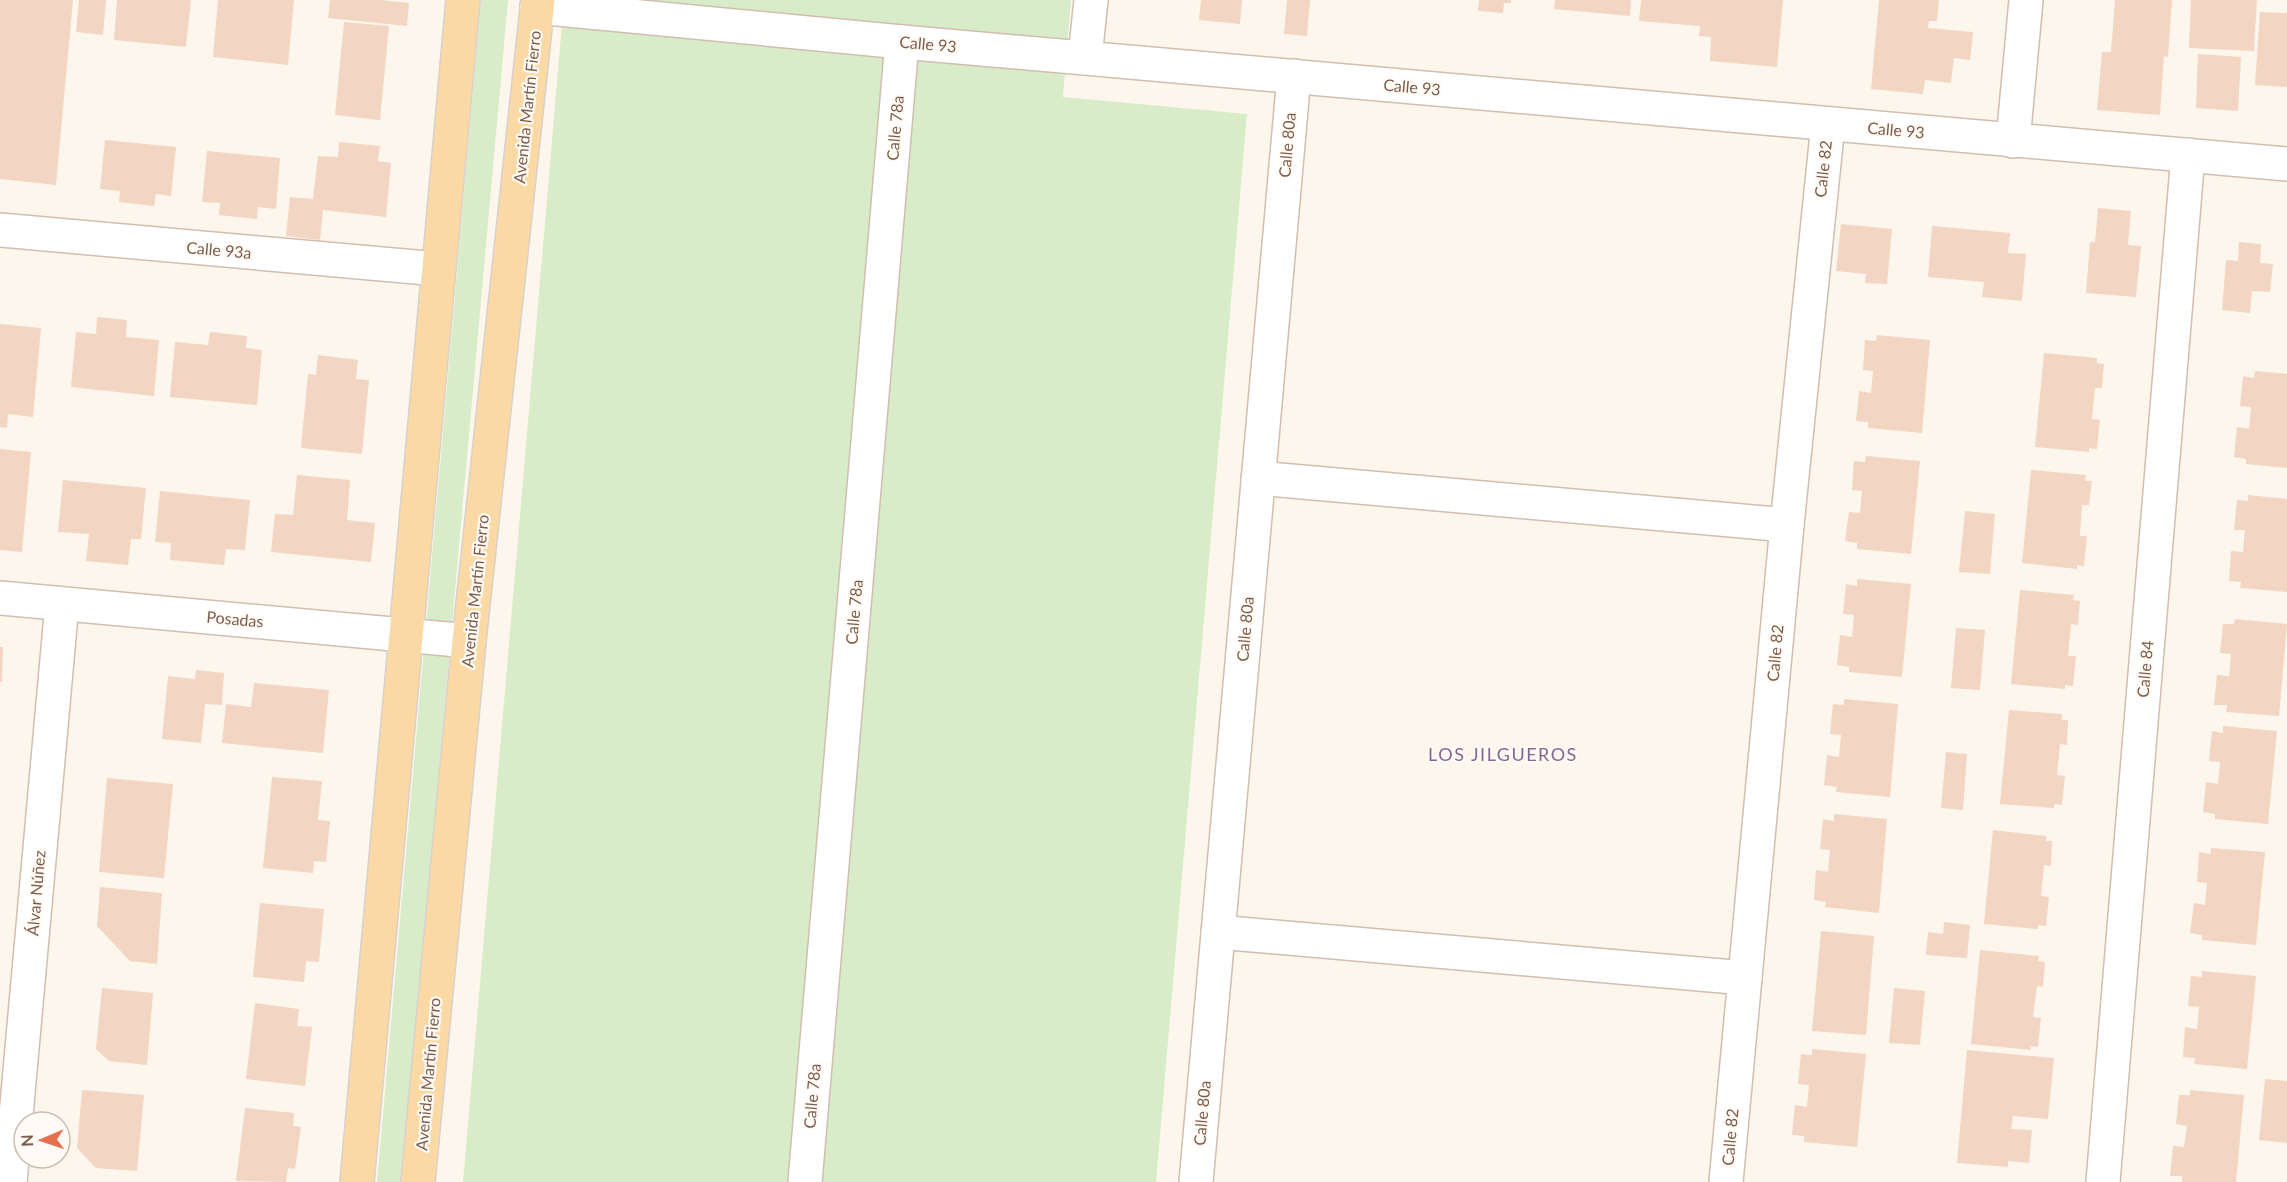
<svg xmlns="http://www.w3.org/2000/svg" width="2287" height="1182" font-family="Lato,sans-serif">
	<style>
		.grass { fill: #d8ecc9 }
		.building { fill: #f3d5c3 }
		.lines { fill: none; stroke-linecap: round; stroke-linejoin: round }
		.minor-casing { stroke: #d1beb0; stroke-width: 36 }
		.major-casing { stroke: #dad1cd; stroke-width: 36 }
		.minor { stroke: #fff; stroke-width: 33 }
		.major { stroke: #fbd9a5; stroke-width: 33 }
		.labels { text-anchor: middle; stroke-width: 4.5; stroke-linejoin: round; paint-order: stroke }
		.street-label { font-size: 16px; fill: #7a5c4d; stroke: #fffaf3 }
		.neighbourhood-label { font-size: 18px; letter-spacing: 1.5px; fill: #846695; stroke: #fffaf3 }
	</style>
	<rect width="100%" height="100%" fill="#fdf6ec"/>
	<g class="grass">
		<path d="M481 0H508L402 1182H377Z"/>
		<path d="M564 0H1071L1063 97 1247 114 1156 1182H463Z"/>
	</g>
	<g class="building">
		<path d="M0 0H73L56 185 0 179Z"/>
		<path d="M79 0H106L103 35 76 32Z"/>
		<path d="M117 0H191L186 47 114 40Z"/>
		<path d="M218 0H294L288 65 213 57Z"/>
		<path d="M330 0H380L409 3 407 26 328 18Z"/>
		<path d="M1201 0H1242L1240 24 1199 20Z"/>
		<path d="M1287 0H1310L1307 36 1284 34Z"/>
		<path d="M1479 0H1511V3H1504L1503 13 1478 11Z"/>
		<path d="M1555 0H1631L1630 16 1554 9Z"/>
		<path d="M1641 0H1783L1777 67 1710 61 1711 37 1699 36 1700 26 1639 21Z"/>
		<path d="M1879 0H1939L1937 21H1929L1928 28 1973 32 1970 60 1954 58 1951 83 1925 80 1923 94 1871 89Z"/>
		<path d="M2115 0H2172L2168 57 2164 56 2160 115 2097 110 2102 52H2111Z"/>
		<path d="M2191 0H2257L2254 51 2189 48Z"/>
		<path d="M2260 12 2287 13V87L2255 85Z"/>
		<path d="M344 22 389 26 380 120 335 115Z"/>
		<path d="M2198 54 2241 57 2238 111 2196 108Z"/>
		<path d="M105 140 176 147 171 196 156 194 154 206 119 202 120 191 100 189Z"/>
		<path d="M339 142 380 146 378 161 391 163 386 217 323 210 320 240 286 236 290 197 313 199 318 156 338 157Z"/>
		<path d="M207 151 280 158 276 209 258 207 257 219 219 215 220 203 202 202Z"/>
		<path d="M2098 208 2131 211 2128 245 2141 246 2136 297 2086 293 2090 242H2095Z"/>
		<path d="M1841 224 1892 229 1887 284 1865 283 1866 274 1836 271Z"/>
		<path d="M1932 226 2010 233 2008 253 2026 254 2022 301 1982 297 1984 282 1928 277Z"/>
		<path d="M2239 242 2261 244 2260 263 2273 264 2270 292 2252 291 2250 313 2222 310 2226 260 2238 261Z"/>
		<path d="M97 317 127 320 126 337 159 340 154 396 71 387 76 332 96 334Z"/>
		<path d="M0 324 41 328 33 417 8 414 7 428 0 427Z"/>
		<path d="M210 332 247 336 246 348 262 350 257 405 170 397 175 342 208 345Z"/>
		<path d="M1877 335 1930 340 1922 433 1868 428V422L1856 421 1859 391 1871 393 1873 371 1863 370 1865 340 1876 341Z"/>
		<path d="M2044 353 2097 358V363L2104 364 2102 388H2095L2092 419 2100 420 2097 449 2089 448V452L2035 447Z"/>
		<path d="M318 355 358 360 356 379 369 380 362 454 301 448 308 374 316 375Z"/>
		<path d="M2255 371 2287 374V468L2246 464V459L2234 457 2237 427 2249 429 2251 407 2240 406 2243 376 2254 378Z"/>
		<path d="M0 449 31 452 22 552 0 550Z"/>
		<path d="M1866 456 1920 461 1911 554 1857 549V543L1845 541 1849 512 1860 513 1862 491 1852 490 1854 461 1865 462Z"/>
		<path d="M2031 470 2086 475 2085 481H2092L2089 505H2082L2080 536H2087L2084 566 2077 565V569L2022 563Z"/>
		<path d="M297 475 350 480 347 520 375 523 371 562 271 552 275 514 293 515Z"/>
		<path d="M63 480 146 488 141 539H131L128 565 86 561 89 534 58 532Z"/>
		<path d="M160 491 250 500 245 550 226 549 224 565 170 560 171 543 155 542Z"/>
		<path d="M2248 495 2287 499V592L2240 588 2241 582 2229 581 2231 551 2243 552 2245 530H2234L2237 500 2248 501Z"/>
		<path d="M1965 511 1995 514 1990 574 1959 572Z"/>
		<path d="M1857 579 1911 584 1902 677 1849 672V667L1837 665 1840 635 1852 637 1854 615 1843 614 1846 584 1857 586Z"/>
		<path d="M2020 590 2074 595 2073 600 2080 601 2078 625 2071 624 2068 656H2076L2073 686 2065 685V689L2011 684Z"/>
		<path d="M2235 619 2287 624 2279 716 2226 712 2227 705H2214L2217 675 2229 676 2231 654 2220 653 2223 624H2234Z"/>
		<path d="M1956 628 1985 630 1980 690 1951 688Z"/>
		<path d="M0 647H3L2 682H0Z"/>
		<path d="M196 670 224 673 222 705 205 704 201 743 162 739 168 676 195 679Z"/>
		<path d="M254 683 329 690 323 753 222 743 226 704 251 707Z"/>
		<path d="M1844 699 1898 704 1890 797 1836 792 1837 787 1824 785 1827 755 1839 757 1841 735 1830 734 1833 704 1844 705Z"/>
		<path d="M2009 710 2062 714V720H2068L2067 745 2060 744 2057 775 2065 776 2062 805 2054 804V808L2000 804Z"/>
		<path d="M2223 726 2277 731 2268 824 2215 819V814L2203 812 2206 782 2218 784 2220 762 2209 761 2212 731 2223 733Z"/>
		<path d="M1946 752 1967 754 1963 810 1941 808Z"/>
		<path d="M272 777 322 781 318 820 330 821 326 862 314 861 313 873 263 868Z"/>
		<path d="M107 778 173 784 164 878 99 872Z"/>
		<path d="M1834 814 1887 819 1879 913 1825 907 1826 902 1814 900 1816 870 1828 872 1830 850 1820 849 1823 819 1834 821Z"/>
		<path d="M1993 830 2046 836V841H2052L2051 866 2044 865 2041 896 2049 897 2046 926 2038 925V929L1984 924Z"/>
		<path d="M2211 848 2265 852 2256 945 2202 940V935L2190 933 2194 903 2205 905 2207 883 2197 882 2199 852 2210 854Z"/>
		<path d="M100 887 162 893 157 964 130 961 97 926Z"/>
		<path d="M260 903 324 909 319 962 306 961 304 982 253 977Z"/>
		<path d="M1944 922 1970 925 1967 958 1926 955 1928 932 1943 934Z"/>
		<path d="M1821 931 1874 936 1866 1035 1812 1031Z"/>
		<path d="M1980 950 2039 956 2038 961 2045 962 2043 987 2037 986 2033 1017 2041 1018 2038 1047 2030 1046 2031 1050 1971 1044Z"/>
		<path d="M2202 971 2256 976 2247 1069 2194 1064 2195 1058 2183 1057 2185 1027 2197 1029 2199 1007 2188 1006 2191 976 2202 977Z"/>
		<path d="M102 988 153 993 147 1065 109 1061 96 1049Z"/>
		<path d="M1894 988 1925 991 1920 1045 1889 1043Z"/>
		<path d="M255 1003 299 1009 297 1026 312 1027 305 1086 246 1079Z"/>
		<path d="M1812 1049 1866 1054 1857 1147 1804 1142V1136L1792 1135 1795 1105 1807 1107 1809 1085 1798 1084 1801 1054 1812 1055Z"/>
		<path d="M1967 1050 2054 1058 2048 1119 2013 1116 2011 1129 2032 1130 2029 1163 2008 1161V1167L1957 1163Z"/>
		<path d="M2265 1079 2287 1081V1143L2259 1140Z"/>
		<path d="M82 1090 144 1095 137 1171 96 1168 77 1148Z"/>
		<path d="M2190 1090 2244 1095 2236 1182H2182V1176H2170L2173 1146 2184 1147 2187 1126 2176 1124 2179 1095H2190Z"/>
		<path d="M245 1108 294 1113 293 1126 301 1127 295 1169 288 1168 286 1182 236 1181Z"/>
	</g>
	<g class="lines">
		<defs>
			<g id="minor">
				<path d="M537 7 902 42 2287 164"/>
				<path d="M1085 57 1091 0"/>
				<path d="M2013 141 2026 0"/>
				<path d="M0 230 438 269"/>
				<path d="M1258 478 1787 525"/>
				<path d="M0 598 469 641"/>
				<path d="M1218 932 1745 978"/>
				<path d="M10 1182 62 604"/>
				<path d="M805 1182 902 42"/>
				<path d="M1196 1182 1294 76"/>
				<path d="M1726 1182 1787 525 1828 124"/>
				<path d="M2103 1182 2188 155"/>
			</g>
			<g id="major">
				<path d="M357 1182 463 0"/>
				<path d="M418 1182 469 641 538 0"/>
			</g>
		</defs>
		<use href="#minor" class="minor-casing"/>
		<use href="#major" class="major-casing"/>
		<use href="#minor" class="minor"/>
		<use href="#major" class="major"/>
	</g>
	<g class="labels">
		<g class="street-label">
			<text transform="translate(928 44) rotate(5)" y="6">Calle 93</text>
			<text transform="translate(1412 87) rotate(5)" y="6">Calle 93</text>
			<text transform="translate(527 107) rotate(-84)" y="6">Avenida Martín Fierro</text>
			<text transform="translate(895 128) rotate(-85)" y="6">Calle 78a</text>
			<text transform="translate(1896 130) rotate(5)" y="6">Calle 93</text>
			<text transform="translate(1287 145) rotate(-85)" y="6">Calle 80a</text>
			<text transform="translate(1823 169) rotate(-84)" y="6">Calle 82</text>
			<text transform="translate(219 250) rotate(5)" y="6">Calle 93a</text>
			<text transform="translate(475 591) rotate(-84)" y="6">Avenida Martín Fierro</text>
			<text transform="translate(854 612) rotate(-85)" y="6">Calle 78a</text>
			<text transform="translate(235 619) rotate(5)" y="6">Posadas</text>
			<text transform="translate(1245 629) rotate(-85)" y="6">Calle 80a</text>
			<text transform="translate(1775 653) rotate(-85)" y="6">Calle 82</text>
			<text transform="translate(2145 669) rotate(-85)" y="6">Calle 84</text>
			<text transform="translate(36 893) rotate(-85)" y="6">Álvar Núñez</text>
			<text transform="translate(428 1074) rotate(-85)" y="6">Avenida Martín Fierro</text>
			<text transform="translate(812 1096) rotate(-85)" y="6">Calle 78a</text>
			<text transform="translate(1202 1113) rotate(-85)" y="6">Calle 80a</text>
			<text transform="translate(1730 1137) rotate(-85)" y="6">Calle 82</text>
		</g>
		<g class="neighbourhood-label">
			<text x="1503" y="761">LOS JILGUEROS</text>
		</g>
	</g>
	<g transform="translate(42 1140) rotate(268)"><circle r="28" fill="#fffaf3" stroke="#cabbb1" stroke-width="1.5"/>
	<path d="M0-4.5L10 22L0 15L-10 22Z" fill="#e76f51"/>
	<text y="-9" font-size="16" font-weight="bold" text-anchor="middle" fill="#7a5c4d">N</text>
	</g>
</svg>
